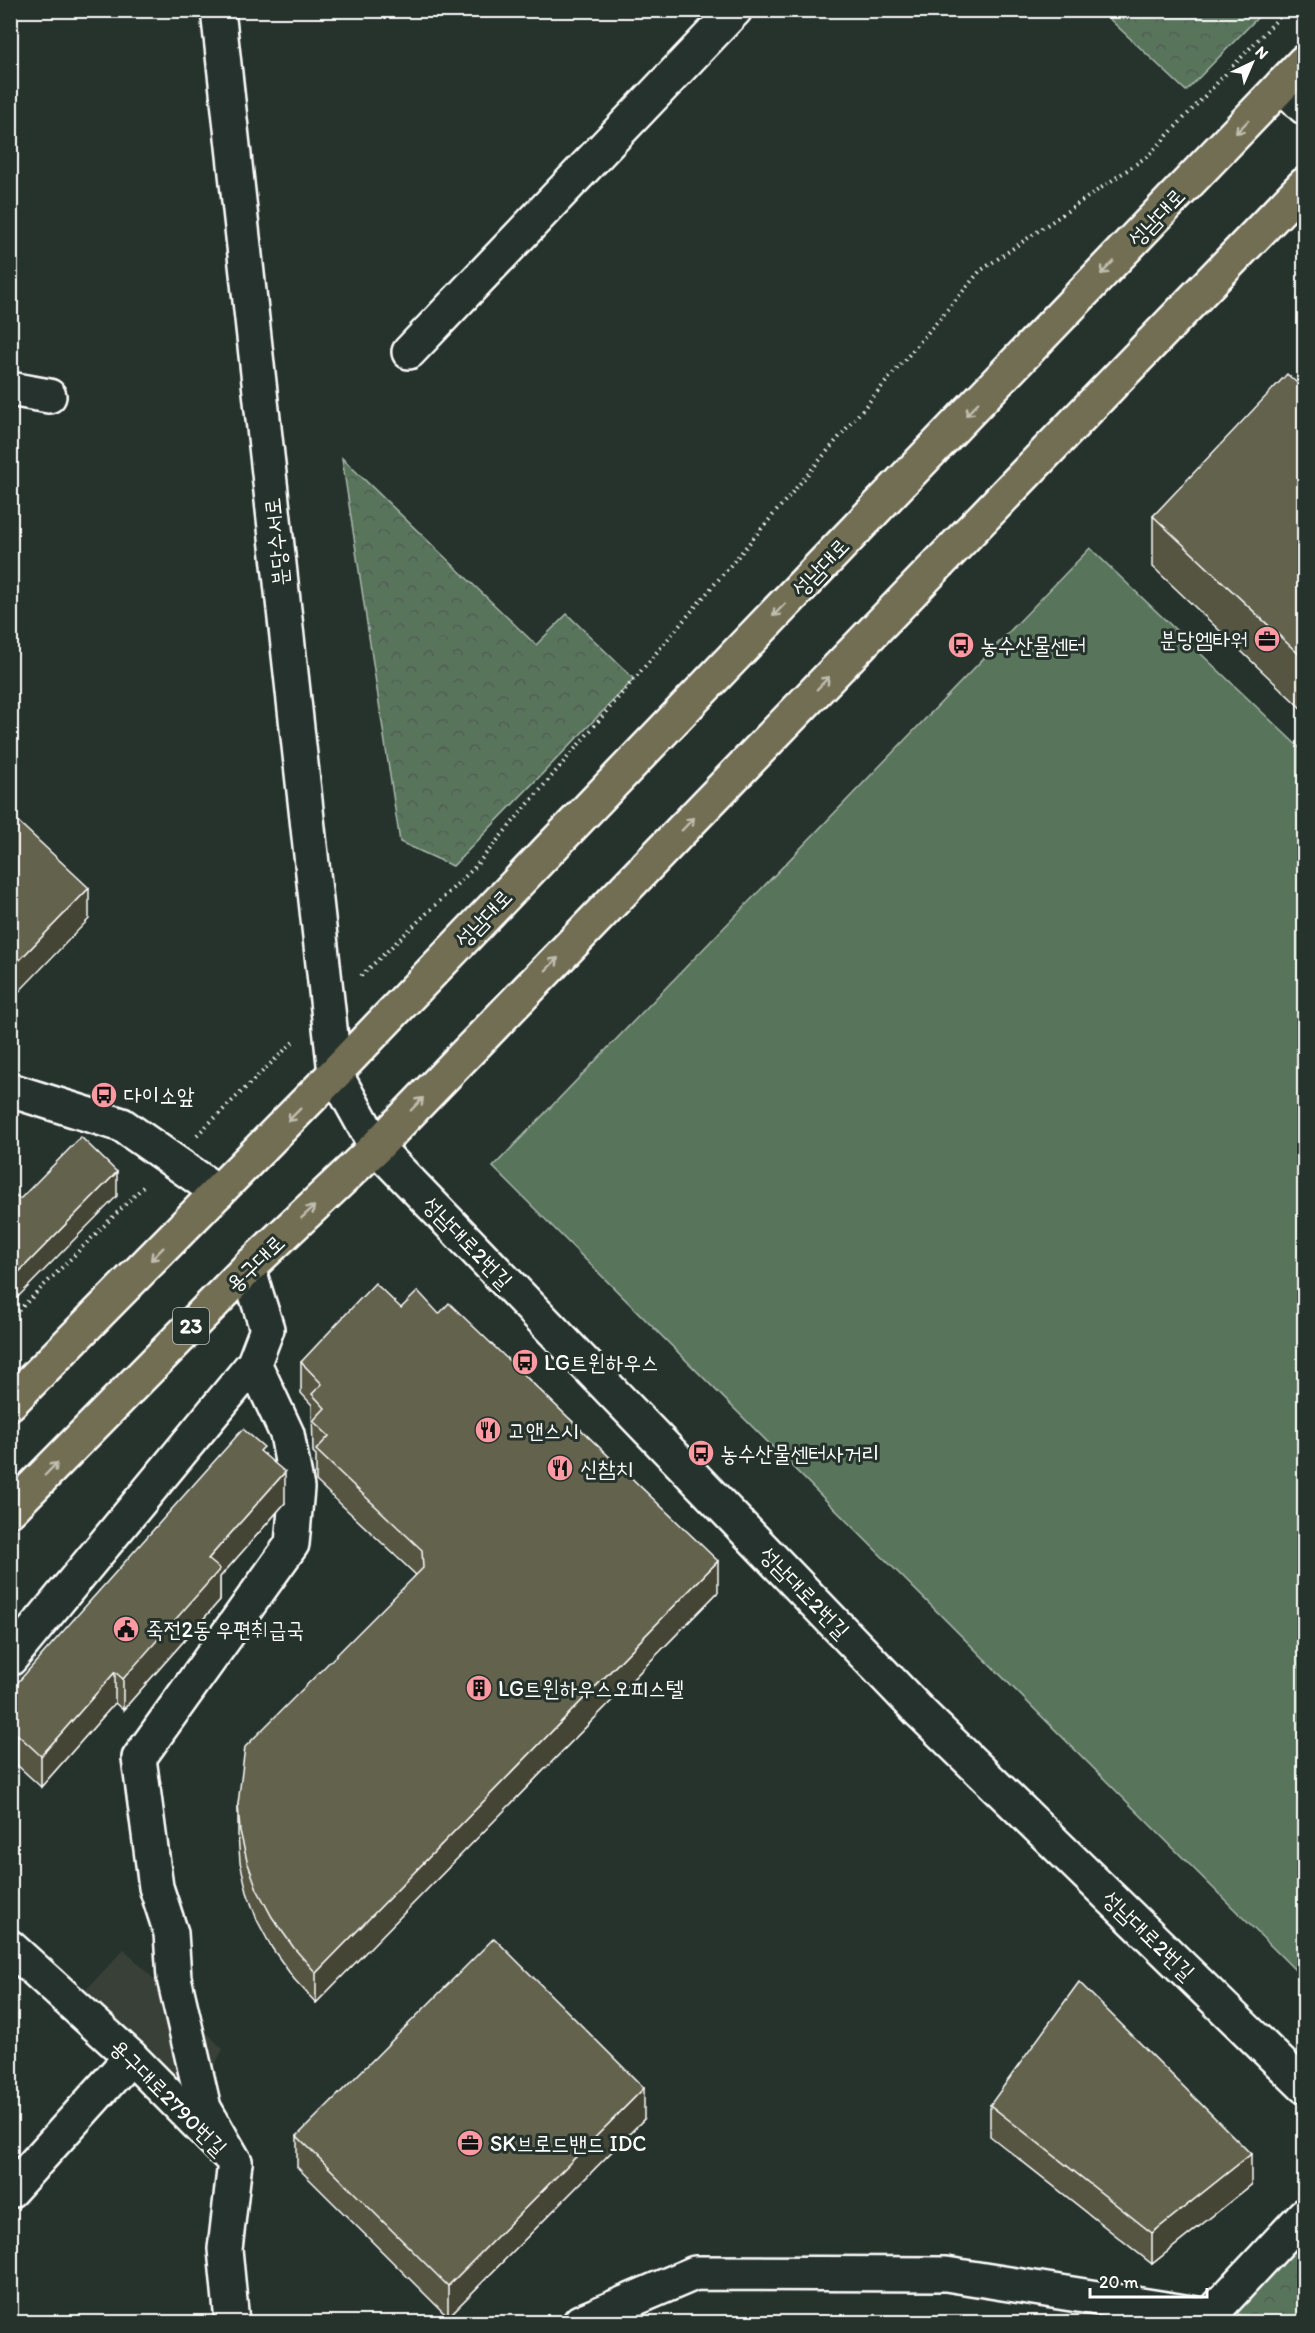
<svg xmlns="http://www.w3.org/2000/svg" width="1315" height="2333" font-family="Itim,'Poor Story',sans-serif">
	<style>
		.built { fill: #384137 }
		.grass { fill: #58755c; stroke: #acbaae; stroke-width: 1.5 }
		.park { fill: url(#park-crowns); stroke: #acbaae; stroke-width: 1.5 }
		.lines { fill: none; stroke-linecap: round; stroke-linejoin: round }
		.minor-casing { stroke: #fff; stroke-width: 38 }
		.major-casing { stroke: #fff; stroke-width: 38 }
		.path { stroke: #fff; stroke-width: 4; stroke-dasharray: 1.5 4.5; stroke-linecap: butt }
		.minor { stroke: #26332d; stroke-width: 33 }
		.major { stroke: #726e52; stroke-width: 33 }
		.wall { fill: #555442; stroke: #fff; stroke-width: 1.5 }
		.shaded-wall { fill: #454536; stroke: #fff; stroke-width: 1.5 }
		.building { fill: #63624d; stroke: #fff; stroke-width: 1.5 }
		.oneway { stroke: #c0beb1 }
		.labels { text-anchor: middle; stroke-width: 6; stroke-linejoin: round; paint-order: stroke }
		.shield { fill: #26332d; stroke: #bec2c0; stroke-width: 1.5 }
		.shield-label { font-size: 21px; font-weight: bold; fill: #fff }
		.street-label { font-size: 22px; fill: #fff; stroke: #26332d }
		.poi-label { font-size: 22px; fill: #fff; stroke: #26332d; text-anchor: start }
	</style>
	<defs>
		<pattern id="park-crowns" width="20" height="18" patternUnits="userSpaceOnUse" patternTransform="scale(1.5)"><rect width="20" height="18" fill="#58755c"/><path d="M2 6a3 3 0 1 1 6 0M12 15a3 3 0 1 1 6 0" fill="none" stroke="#515c52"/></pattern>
	</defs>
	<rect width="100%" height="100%" fill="#26332d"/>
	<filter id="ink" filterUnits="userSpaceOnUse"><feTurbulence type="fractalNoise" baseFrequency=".0167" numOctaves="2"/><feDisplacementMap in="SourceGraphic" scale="12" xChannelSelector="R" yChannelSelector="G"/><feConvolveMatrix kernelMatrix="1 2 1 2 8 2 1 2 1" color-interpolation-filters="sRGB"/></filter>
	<g filter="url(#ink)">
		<path class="built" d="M124 1949 223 2049 194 2106 82 1994Z"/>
		<path class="grass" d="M1090 548 1304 752V1979L493 1167Z"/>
		<g class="park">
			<path d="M1101 11H1264L1186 91Z"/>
			<path d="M342 458 536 645 567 614 634 679 453 866 400 842Z"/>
			<path d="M1304 2229V2322H1250L1232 2309Z"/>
		</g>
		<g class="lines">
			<defs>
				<g id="minor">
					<path d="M218 10 335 1073 376 1147 466 1240 921 1713 1304 2086"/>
					<path d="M1282 85 1304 107"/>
					<path d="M409 352 735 10"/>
					<path d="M10 389 49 396"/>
					<path d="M10 1090 122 1125 218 1192"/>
					<path d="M10 1659 254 1363 267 1329 248 1268"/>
					<path d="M10 1947 131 2057 235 2162 225 2249 232 2322"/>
					<path d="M235 2162 204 2108 174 1978 171 1933 156 1887 139 1758 292 1544 297 1488 287 1434 254 1363"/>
					<path d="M10 2191 131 2057"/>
					<path d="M580 2322 695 2273 946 2274 1210 2316 1219 2322"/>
					<path d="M1204 2322 1304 2215"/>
				</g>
				<g id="major">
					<path d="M10 1403 335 1073 1304 62"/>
					<path d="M10 1510 248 1268 376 1147 1304 185"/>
				</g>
			</defs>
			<use href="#minor" class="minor-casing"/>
			<use href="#major" class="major-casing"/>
			<g class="path">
				<path d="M361 976 473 869 980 271 1149 155 1286 10"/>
				<path d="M197 1135 295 1040"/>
				<path d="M10 1319 144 1186"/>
			</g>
			<use href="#minor" class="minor"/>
			<use href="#major" class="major"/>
		</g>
		<g class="wall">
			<path d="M1305 390V712L1153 567V516Z"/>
			<path d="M401 1308 439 1314 718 1592 316 2003 294 1979 272 1948 257 1920 247 1892 240 1862 238 1835V1804L416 1575 316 1481V1455L313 1452 312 1405 301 1393V1362Z"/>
			<path d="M264 1454 285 1503 220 1577V1600L123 1710 115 1703 41 1787 17 1765 12 1770 10 1768V1691Z"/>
			<path d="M990 2105 1251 2185 1152 2264 990 2136Z"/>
			<path d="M644 2119 448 2317 297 2167V2136Z"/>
		</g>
		<g class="shaded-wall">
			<path d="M89 888V919L10 1001V970Z"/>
			<path d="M117 1172V1196L10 1305V1281Z"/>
			<path d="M285 1472V1503L220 1577V1600L123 1710V1679L208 1559Z"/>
			<path d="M718 1561V1592L316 2003V1973Z"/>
			<path d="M115 1672V1703L41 1787V1756Z"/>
			<path d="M17 1734V1765L12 1770V1739Z"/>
			<path d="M644 2088V2119L448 2317V2286Z"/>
			<path d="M1251 2154V2185L1152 2264V2233Z"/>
		</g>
		<g class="building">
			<path d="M1287 374 1305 390V660L1153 516Z"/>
			<path d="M10 814 89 888 10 970Z"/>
			<path d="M81 1137 117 1172 10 1281V1190L20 1199Z"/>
			<path d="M375 1283 401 1308 418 1291 439 1314 449 1303 718 1561 316 1973 294 1948 272 1917 257 1889 247 1861 240 1831 238 1804 245 1747 423 1568 422 1550 316 1450 329 1436 313 1421 325 1408 312 1394 322 1384 301 1362Z"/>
			<path d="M243 1429 264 1447 260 1451 285 1472 208 1559 220 1569 123 1679 115 1672 41 1756 17 1734 12 1739 10 1737V1691Z"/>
			<path d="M494 1938 644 2088 448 2286 297 2136Z"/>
			<path d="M1079 1982 1251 2154 1152 2233 990 2105Z"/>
		</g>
		<defs><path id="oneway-shaft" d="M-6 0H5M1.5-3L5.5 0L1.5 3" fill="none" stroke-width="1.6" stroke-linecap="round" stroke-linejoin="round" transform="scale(1.5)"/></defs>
		<g class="oneway">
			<use href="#oneway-shaft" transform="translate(1242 127) rotate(134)"/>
			<use href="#oneway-shaft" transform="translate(1107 268) rotate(134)"/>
			<use href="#oneway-shaft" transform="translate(972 409) rotate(134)"/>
			<use href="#oneway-shaft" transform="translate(779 610) rotate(134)"/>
			<use href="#oneway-shaft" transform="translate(823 683) rotate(-46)"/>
			<use href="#oneway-shaft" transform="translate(688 824) rotate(-46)"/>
			<use href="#oneway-shaft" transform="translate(552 964) rotate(-46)"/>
			<use href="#oneway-shaft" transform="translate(417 1104) rotate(-46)"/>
			<use href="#oneway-shaft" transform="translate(294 1115) rotate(135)"/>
			<use href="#oneway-shaft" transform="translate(308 1212) rotate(-43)"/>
			<use href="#oneway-shaft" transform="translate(157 1254) rotate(135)"/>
			<use href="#oneway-shaft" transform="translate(51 1469) rotate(-46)"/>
		</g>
	</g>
	<defs>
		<symbol id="office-disc" viewBox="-11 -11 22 22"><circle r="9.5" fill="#ff9aa2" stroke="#26332d"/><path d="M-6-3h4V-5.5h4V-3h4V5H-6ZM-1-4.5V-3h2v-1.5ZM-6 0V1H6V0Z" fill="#111"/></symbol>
		<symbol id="bus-disc" viewBox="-11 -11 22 22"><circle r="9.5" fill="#ff9aa2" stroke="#26332d"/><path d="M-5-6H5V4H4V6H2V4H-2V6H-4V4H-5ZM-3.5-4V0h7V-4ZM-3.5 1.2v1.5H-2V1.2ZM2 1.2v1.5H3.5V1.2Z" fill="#111"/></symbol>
		<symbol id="restaurant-disc" viewBox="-11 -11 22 22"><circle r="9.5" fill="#ff9aa2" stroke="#26332d"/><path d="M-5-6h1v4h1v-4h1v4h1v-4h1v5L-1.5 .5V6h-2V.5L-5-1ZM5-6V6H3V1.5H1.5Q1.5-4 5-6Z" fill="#111"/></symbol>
		<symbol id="civic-disc" viewBox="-11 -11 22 22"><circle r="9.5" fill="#ff9aa2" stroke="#26332d"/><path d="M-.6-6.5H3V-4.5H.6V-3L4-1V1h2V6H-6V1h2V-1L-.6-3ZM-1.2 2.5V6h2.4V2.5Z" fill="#111"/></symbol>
		<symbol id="building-disc" viewBox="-11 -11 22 22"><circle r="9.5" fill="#ff9aa2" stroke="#26332d"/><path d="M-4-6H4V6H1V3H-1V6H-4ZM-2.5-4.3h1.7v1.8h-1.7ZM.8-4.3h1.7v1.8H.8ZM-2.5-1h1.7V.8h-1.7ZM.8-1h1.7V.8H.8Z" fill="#111"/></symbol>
	</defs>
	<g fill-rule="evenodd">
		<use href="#office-disc" x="1252" y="624" width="30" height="30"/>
		<use href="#bus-disc" x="946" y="630" width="30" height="30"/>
		<use href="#bus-disc" x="89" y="1080" width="30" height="30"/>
		<use href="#bus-disc" x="510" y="1347" width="30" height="30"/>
		<use href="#restaurant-disc" x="473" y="1415" width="30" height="30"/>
		<use href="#bus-disc" x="686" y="1438" width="30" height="30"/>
		<use href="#restaurant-disc" x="545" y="1453" width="30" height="30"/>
		<use href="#civic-disc" x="111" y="1614" width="30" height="30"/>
		<use href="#building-disc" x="464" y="1673" width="30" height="30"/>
		<use href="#office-disc" x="455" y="2128" width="30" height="30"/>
	</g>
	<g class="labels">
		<rect class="shield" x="173" y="1308" width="36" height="36" rx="4.5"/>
		<g class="shield-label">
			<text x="191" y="1333">23</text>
		</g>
		<g class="street-label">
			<text transform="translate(1156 217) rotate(-46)" y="8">성남대로</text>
			<text transform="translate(276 542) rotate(-96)" y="8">분당수서로</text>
			<text transform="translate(820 567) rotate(-46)" y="8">성남대로</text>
			<text transform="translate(483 918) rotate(-46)" y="8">성남대로</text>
			<text transform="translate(468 1242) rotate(46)" y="8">성남대로2번길</text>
			<text transform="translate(255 1263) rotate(-44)" y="8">용구대로</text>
			<text transform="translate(805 1592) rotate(46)" y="8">성남대로2번길</text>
			<text transform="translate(1149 1935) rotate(44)" y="8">성남대로2번길</text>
			<text transform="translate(169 2097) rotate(45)" y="8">용구대로2790번길</text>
		</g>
		<g class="poi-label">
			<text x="1248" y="647" text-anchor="end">분당엠타워</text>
			<text x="980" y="653">농수산물센터</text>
			<text x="124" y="1103">다이소앞</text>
			<text x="544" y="1370">LG트윈하우스</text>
			<text x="508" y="1438">고앤스시</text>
			<text x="720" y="1461">농수산물센터사거리</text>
			<text x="580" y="1476">신참치</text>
			<text x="146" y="1637">죽전2동 우편취급국</text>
			<text x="498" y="1696">LG트윈하우스오피스텔</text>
			<text x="490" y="2151">SK브로드밴드 IDC</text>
		</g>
	</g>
	<rect width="1315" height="2333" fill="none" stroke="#26332d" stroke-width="36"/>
	<rect x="18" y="18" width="1279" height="2297" fill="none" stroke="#fff" stroke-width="2" filter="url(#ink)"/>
	<g transform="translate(1252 63) rotate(44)" stroke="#26332d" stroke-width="4.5" paint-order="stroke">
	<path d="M0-4.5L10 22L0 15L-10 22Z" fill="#ffffff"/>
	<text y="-9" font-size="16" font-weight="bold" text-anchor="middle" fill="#ffffff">N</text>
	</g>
	<path d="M1090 2288v9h117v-9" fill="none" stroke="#ffffff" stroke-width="3"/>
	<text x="1099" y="2288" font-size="18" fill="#ffffff" stroke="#26332d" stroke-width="4.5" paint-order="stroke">20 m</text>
</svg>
